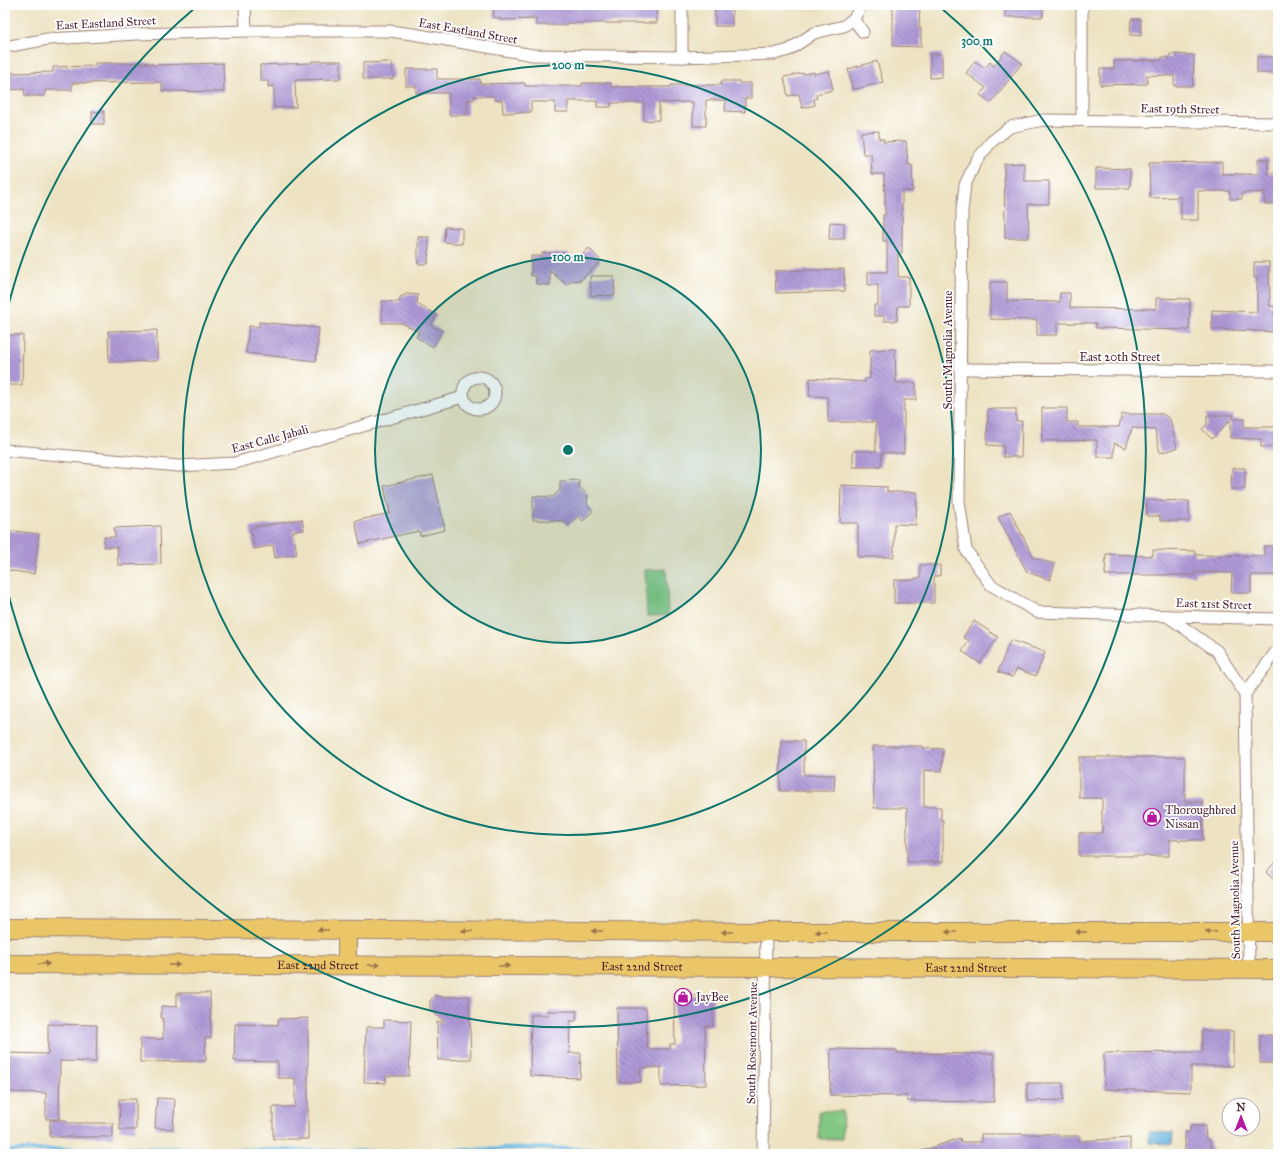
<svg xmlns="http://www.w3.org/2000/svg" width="1283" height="1159" font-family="'IM FELL Great Primer',serif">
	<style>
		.park { fill: #82c782; stroke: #667356 }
		.water { fill: url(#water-ripples); stroke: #586a86 }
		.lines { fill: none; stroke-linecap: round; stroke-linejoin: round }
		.stream { stroke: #67b5e1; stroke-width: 4 }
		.building { fill: url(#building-back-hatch) }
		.street-casing { stroke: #9c8177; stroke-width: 13 }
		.primary-casing { stroke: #9c8177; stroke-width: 20 }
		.street { stroke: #fff; stroke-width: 11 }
		.primary { stroke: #ebc669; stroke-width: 18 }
		.oneway { fill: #9a724a }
		.ring { fill: none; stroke: #0f766e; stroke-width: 2 }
		.labels { text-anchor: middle; stroke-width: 3.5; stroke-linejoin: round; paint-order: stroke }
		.street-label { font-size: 12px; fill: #4a1f2b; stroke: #fff }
		.poi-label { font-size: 12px; fill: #4a1f2b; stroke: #fff; text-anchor: start }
		.centre { fill: #0f766e; stroke: #fff; stroke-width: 2 }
		.ring-label { font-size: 12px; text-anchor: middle; font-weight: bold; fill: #0f766e; stroke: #fff; stroke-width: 3.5; stroke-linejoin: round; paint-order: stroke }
	</style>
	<defs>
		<pattern id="water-ripples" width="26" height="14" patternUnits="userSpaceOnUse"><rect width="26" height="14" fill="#67b5e1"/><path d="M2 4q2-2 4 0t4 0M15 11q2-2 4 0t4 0" fill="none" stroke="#5793b7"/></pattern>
		<pattern id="building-back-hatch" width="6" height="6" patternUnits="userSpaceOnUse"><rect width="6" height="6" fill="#ae9ad7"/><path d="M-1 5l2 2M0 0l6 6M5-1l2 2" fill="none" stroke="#907daf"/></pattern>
	</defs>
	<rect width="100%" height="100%" fill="#fff"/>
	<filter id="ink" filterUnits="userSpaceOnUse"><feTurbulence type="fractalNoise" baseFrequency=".025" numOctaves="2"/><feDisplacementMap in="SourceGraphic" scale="8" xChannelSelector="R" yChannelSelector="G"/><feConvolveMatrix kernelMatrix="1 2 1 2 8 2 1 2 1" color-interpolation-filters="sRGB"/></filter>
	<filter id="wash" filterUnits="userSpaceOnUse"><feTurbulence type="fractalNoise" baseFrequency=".012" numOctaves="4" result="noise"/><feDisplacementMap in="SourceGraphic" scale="16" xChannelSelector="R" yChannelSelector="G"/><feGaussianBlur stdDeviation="0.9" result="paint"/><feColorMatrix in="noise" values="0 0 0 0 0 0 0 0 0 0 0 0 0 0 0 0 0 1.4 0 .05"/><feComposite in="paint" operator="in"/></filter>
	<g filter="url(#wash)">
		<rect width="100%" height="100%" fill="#ede3c3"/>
		<g class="park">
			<path d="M666 569 668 615 647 616 645 570Z"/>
			<path d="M819 1111H843L842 1139H819Z"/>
		</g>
		<path class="water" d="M1149 1132 1173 1133 1172 1144 1149 1143Z"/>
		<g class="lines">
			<path class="stream" d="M5 1151 120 1148 397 1152 526 1148 641 1150 646 1154"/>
		</g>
		<g id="blocks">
			<g class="building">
				<path d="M493 5H523V9L584 7V5H656L657 23H567V25H536V19L500 20V18H494Z"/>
				<rect x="715" y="5" width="17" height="21"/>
				<path d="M893 5H920L919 28H921V47L893 46Z"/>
				<rect x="1005" y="5" width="38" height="12"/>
				<path d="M1131 19H1141V36L1130 35Z"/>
				<path d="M1005 51 1022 63 991 103 980 95 986 88 966 73 975 61 985 68 990 62 994 66Z"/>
				<path d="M930 54H942V77L930 78Z"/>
				<path d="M1170 54 1194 55 1193 86H1174V76L1147 75V84L1100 85V69H1114V61L1162 60V57L1170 58Z"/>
				<rect x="1257" y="57" width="21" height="16"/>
				<path d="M312 61H341V79L295 80 296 107 274 108V86L268 87V81H260V65L312 63Z"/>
				<path d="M877 61 883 82 853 90 848 69Z"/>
				<path d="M392 62 393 79H363V63Z"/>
				<path d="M95 63H152V65L223 63 224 92 162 91V82L72 83V90H45V96H25L24 89 9 90 8 73 53 72V67L95 66Z"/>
				<path d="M406 69H437V79H480L481 84 525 83V86H582V83H611V87H671V85H721V81H739V83H751V98H745V112L725 111 726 100H706V126H693V102L659 103V120L644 121V103H611V107H597V101H568V112H555V102H531V112L503 113 502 100H494V96H474V100H467V115H449V93H416V86H406Z"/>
				<path d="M829 71 833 90 816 94 817 98 814 99 815 105 802 108 799 94 788 96 784 77 803 73 804 74 814 72V74Z"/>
				<path d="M104 111V124H92V112Z"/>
				<path d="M879 131V139H884L883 142 906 141 908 165H912L913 191H902V253H898V277H909V306H898L897 321H884V316H874V305H878V285H868V272H887V241H883V215H885V196L884 174H872L871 154H863L861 132Z"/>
				<path d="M1258 159H1268V173H1278V204H1265V192L1242 193V199H1230V191H1198V220H1181V197L1150 198 1149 163 1222 162V174H1258Z"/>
				<path d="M1024 163V181H1049V204H1028L1029 238H1005L1004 164Z"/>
				<path d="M1096 168 1130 169V188H1096Z"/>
				<path d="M830 222 844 223V239H829Z"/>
				<path d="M445 227 462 228V244L444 242Z"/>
				<path d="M418 237H429L428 264H418Z"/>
				<path d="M589 248 601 261 581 280 571 281 567 285 550 271V285L536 284V276H531V256H542V253H568L575 261Z"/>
				<path d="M1254 262H1269L1270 306H1275L1274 315H1278V332L1212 329V310L1257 312V278H1254Z"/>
				<path d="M844 269 845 291 776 293 775 271Z"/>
				<path d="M590 276H614L615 295 591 296Z"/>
				<path d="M990 282H1007V301L1060 302V293H1070V308L1156 309V298L1190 299 1189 330 1096 328V323H1057V335H1037V320L990 319Z"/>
				<path d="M407 294 418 295 417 304 437 315 431 325 442 331 433 347 416 337 419 332 402 323H382V301L400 302V297Z"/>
				<path d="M259 322 319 328 316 361 246 353 249 326 259 327Z"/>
				<path d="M157 330V361L109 362 108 331Z"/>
				<path d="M5 335H23L22 385H5Z"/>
				<path d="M895 349 896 383H916V400H904V453H882L881 467H853V451H876V422H828V397L809 396 810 378 865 382V379L870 378V350Z"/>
				<path d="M1042 408H1067V422H1078V427H1119L1122 414H1163L1170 419 1177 448 1160 453 1155 430 1132 428 1126 448 1114 443V457H1097V440L1042 441Z"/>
				<path d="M988 409H1016V421H1022L1021 457H1003L1004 446 987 445Z"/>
				<path d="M1207 415H1235L1231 419H1244V427H1278V447H1261V439L1230 438V420L1212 439 1202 429 1207 424Z"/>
				<path d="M1232 468H1245V489H1231Z"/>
				<path d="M433 475 445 530 420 536 419 531 360 544 355 521 390 513 384 486Z"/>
				<path d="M579 480V487L588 495 587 504 593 511 583 521 578 516 568 526 564 521 533 520V496L553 497 560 490V481Z"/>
				<path d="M841 485 887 487V492H917L916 525 894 524V557H858V523H840Z"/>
				<path d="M1147 500 1189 501V521H1160V516H1147Z"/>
				<path d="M1010 511 1034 558 1055 564 1050 580 1027 572 998 517Z"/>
				<path d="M302 519 304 530 293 531 297 554 275 558 273 545 254 549 250 528Z"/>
				<path d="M160 526 161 564 118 565 117 547H104V537H115L114 528Z"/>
				<path d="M5 530 39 534 34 574 5 570Z"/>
				<path d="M1264 546H1278V575H1251V593H1231L1232 573 1195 572V575H1105L1106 554 1153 556V550L1195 551V555L1264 556Z"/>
				<path d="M920 565H940V576H934V603H894V580H915V578H920Z"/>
				<path d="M974 621 998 637 980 663 962 651 969 641 963 637Z"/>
				<path d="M1010 640 1045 652 1036 676 1017 669 1012 677 998 672Z"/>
				<path d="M781 741H804V775H835L834 791H780Z"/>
				<path d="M873 746H923V748L943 749 942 771 924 770V807H941V820H943V862H907V808H874Z"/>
				<path d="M1079 757H1185V802H1203V840H1169V856H1079V833H1102V798H1079Z"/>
				<path d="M1278 859V884L1266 872Z"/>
				<path d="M177 993H210L211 1038H205L206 1061 140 1062V1039H163V1018H161V1006L177 1007Z"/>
				<path d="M435 995 440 997 469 996 471 1059 438 1060 437 1022H444L430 1009V1001Z"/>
				<path d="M674 995H713V1026H705L706 1085 661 1086V1067L640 1068 641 1082H618L617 1008H646L647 1049H670V1044H675Z"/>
				<path d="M547 1011H577L576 1021H570L569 1053H581L580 1078 530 1076 531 1015H548Z"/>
				<path d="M308 1018V1139H273V1107H295V1078H278V1062L234 1061 235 1024 278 1025V1019Z"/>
				<path d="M384 1020 411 1021 409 1076H386V1083L364 1082 366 1027H384Z"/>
				<path d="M48 1024 97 1025 96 1062 60 1061 59 1119H46V1093L5 1092V1053L48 1054Z"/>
				<path d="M1202 1031H1233V1066H1191V1092L1104 1089V1053L1202 1052Z"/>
				<rect x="1260" y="1035" width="18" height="28"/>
				<path d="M831 1049 889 1050H897V1053L994 1054V1102L907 1101V1096L830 1095Z"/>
				<path d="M1027 1083H1063V1100L1027 1101Z"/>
				<path d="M157 1098 175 1099 173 1129 155 1128Z"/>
				<path d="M119 1099H136V1130H120Z"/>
				<path d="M50 1120H66V1123H113V1137H50Z"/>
				<path d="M1190 1126H1205L1206 1140 1209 1139 1212 1151 1206 1152H1185V1132H1190Z"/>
				<path d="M981 1134H1058V1136H1079V1141L1130 1138V1154H919V1152L960 1138 961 1142H981Z"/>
			</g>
		</g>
	</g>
	<g filter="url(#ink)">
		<use href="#blocks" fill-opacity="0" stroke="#9c8177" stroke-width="1"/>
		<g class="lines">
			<defs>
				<g id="street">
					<path d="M245 5 246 31"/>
					<path d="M682 5V57"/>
					<path d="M853 19 863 32"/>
					<path d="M5 47 48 39 138 34 246 31H389L413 34 533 55 682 57 774 54 789 50 814 33 844 26 854 18 859 10 860 5"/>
					<path d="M1082 120V5"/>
					<path d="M1278 123 1043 120 1010 127 991 142 976 161 965 185 962 211 959 501 966 550 991 585 1037 612 1278 619"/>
					<path d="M962 369 1278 371"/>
					<circle cx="479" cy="393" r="16"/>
					<path d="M5 450 178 466 235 463 463 397"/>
					<path d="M1167 616 1217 651 1245 694"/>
					<path d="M1249 969 1245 694 1278 649"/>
					<path d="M763 1154 766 932"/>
				</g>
				<g id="primary">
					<path d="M5 928 766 932H1278"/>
					<path id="s1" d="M5 964 1278 969"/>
					<path d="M347 965V930"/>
				</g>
			</defs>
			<use href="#street" class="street-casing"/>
			<use href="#primary" class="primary-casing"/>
			<use href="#street" class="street"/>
			<use href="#primary" class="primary"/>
		</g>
		<defs><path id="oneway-solid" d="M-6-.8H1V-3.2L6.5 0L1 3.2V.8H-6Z"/></defs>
		<g class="oneway">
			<use href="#oneway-solid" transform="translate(323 930) rotate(-180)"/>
			<use href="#oneway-solid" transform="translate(467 931) rotate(-180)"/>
			<use href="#oneway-solid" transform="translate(597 931) rotate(-180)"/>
			<use href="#oneway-solid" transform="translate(727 932) rotate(-180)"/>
			<use href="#oneway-solid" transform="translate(821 932) rotate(180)"/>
			<use href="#oneway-solid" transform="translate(951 932) rotate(180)"/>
			<use href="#oneway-solid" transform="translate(1081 932) rotate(-180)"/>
			<use href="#oneway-solid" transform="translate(1211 932) rotate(180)"/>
			<use href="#oneway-solid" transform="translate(44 964)"/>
			<use href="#oneway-solid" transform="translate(174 965)"/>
			<use href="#oneway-solid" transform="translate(374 965)"/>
			<use href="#oneway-solid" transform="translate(504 966)"/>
		</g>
	</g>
	<circle cx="568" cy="450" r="193" fill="#0f766e" fill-opacity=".12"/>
	<g class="ring">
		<circle cx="568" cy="450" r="193"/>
		<circle cx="568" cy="450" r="385"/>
		<path d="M6 315A578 578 0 0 1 196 7M940 7A578 578 0 1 1 6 585"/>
	</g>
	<defs>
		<symbol id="shop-ring" viewBox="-11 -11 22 22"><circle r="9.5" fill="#fff" stroke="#b5179e" stroke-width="1.5"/><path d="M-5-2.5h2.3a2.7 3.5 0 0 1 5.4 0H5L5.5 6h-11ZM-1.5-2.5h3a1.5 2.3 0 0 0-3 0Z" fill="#b5179e"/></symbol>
	</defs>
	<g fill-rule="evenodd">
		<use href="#shop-ring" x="1142" y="807" width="20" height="20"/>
		<use href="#shop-ring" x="673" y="987" width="20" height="20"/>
	</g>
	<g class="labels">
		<g class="street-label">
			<text transform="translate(106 23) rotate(-3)" y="4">East Eastland Street</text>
			<text transform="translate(468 31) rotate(10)" y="4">East Eastland Street</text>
			<text transform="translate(1180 109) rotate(1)" y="4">East 19th Street</text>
			<text transform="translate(948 350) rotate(-90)" y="4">South Magnolia Avenue</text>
			<text x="1120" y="361">East 20th Street</text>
			<text transform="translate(270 439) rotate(-15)" y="4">East Calle Jabali</text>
			<text transform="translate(1214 604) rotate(2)" y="4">East 21st Street</text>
			<text transform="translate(1235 900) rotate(-91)" y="4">South Magnolia Avenue</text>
			<text dy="4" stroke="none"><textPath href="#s1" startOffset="313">East 22nd Street</textPath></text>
			<text dy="4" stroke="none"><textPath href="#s1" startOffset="637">East 22nd Street</textPath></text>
			<text dy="4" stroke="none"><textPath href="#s1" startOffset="961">East 22nd Street</textPath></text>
			<text transform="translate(752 1043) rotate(-89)" y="4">South Rosemont Avenue</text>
		</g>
		<g class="poi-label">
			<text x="1165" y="814">Thoroughbred<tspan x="1165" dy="14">Nissan</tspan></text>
			<text x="696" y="1001">JayBee</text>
		</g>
	</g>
	<circle cx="568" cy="450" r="6" class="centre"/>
	<g class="ring-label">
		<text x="977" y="45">300 m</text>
		<text x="568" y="69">200 m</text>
		<text x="568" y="261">100 m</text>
	</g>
	<rect width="1283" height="1159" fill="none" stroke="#fff" stroke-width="20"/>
	<g transform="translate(1241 1117)"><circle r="19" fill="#ffffff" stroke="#b7a5aa"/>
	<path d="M0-3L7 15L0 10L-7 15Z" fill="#b5179e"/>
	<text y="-6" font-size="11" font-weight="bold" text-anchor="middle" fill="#4a1f2b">N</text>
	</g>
</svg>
